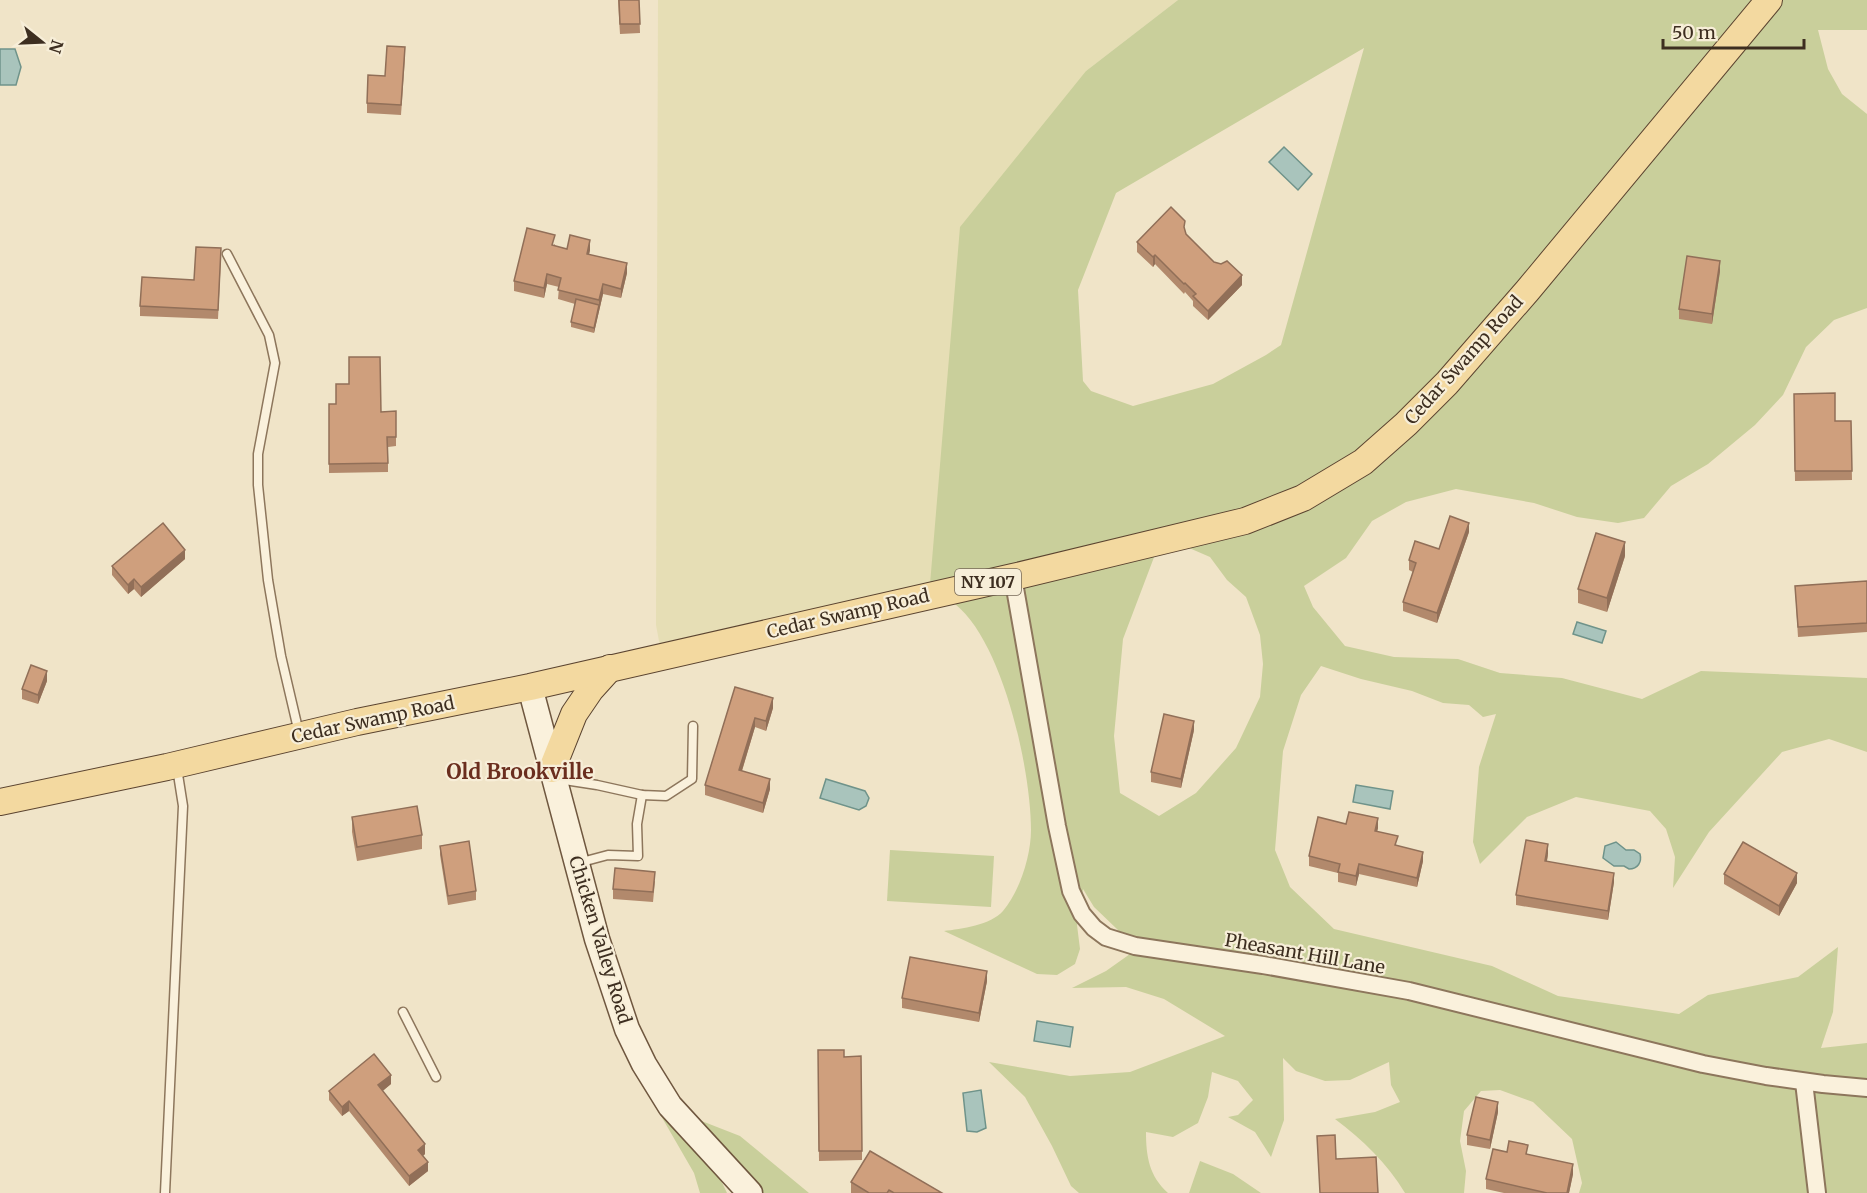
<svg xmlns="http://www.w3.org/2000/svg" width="1867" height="1193" font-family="Merriweather,serif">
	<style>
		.farmland { fill: #e6deb5 }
		.green { fill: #c9cf9b; fill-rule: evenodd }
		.water { fill: #a9c4bc; stroke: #6f938a; stroke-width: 1.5 }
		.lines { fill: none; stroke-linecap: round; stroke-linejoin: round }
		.service-casing { stroke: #8d765c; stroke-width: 11 }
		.minor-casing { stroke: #8d765c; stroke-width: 20 }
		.secondary-casing { stroke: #6f573f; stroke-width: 27 }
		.primary-casing { stroke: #5b4430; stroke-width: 28 }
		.service { stroke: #faf1dc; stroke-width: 8 }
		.minor { stroke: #faf1dc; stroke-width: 16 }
		.secondary { stroke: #faf1dc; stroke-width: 24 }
		.primary { stroke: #f3d9a0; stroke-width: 26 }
		.wall { fill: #b2896c }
		.shaded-wall { fill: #916f58 }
		.building { fill: #cf9f7d; stroke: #916f58; stroke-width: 1.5 }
		.labels { text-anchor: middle; stroke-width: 4.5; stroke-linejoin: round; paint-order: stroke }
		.shield { fill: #f7eed8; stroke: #756857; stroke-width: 1.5 }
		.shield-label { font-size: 16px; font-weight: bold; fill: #3d2e20 }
		.street-label { font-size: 18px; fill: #3d2e20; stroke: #f7eed8 }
		.quarter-label { font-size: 21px; font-weight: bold; fill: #6b2e1e; stroke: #f7eed8 }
	</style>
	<rect width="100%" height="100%" fill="#f0e4c8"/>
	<path class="farmland" d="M658 0H1178L1086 71 929 596 662 657 656 625Z"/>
	<g class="green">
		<path d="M1178 0H1867V30H1818L1828 69 1842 94 1867 114V308L1834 320 1806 347 1783 395 1755 425 1708 464 1671 486 1644 518 1618 523 1577 517 1534 503 1456 489 1406 502 1372 521 1346 558 1304 586 1313 607 1345 646 1394 657 1458 659 1500 673 1562 678 1642 699 1701 671 1867 678V752L1829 739 1782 752 1709 832 1673 888 1675 857 1666 829 1650 811 1576 797 1527 817 1480 864 1473 842 1479 767 1496 714 1483 717 1469 705 1443 703 1412 691 1361 679 1321 666 1301 695 1283 751 1275 850 1290 887 1334 929 1492 966 1558 996 1679 1014 1708 995 1798 977 1838 947 1833 1012 1821 1048 1867 1043V1193H1579L1582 1183 1572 1139 1533 1102 1500 1090 1481 1091 1464 1111 1460 1141 1466 1171 1464 1193H1405C1387 1163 1363 1140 1335 1119L1375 1112 1400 1102 1391 1085 1389 1062 1350 1080 1325 1081 1296 1071 1283 1058 1284 1120 1271 1157 1255 1132 1228 1117 1238 1115 1253 1100 1238 1081 1212 1072 1208 1097 1198 1123 1173 1137 1146 1132C1146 1156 1149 1176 1168 1193H1079L1071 1186 1052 1146 1025 1097 989 1062 1070 1076 1130 1072 1225 1036 1164 999 1126 987 1072 988 1106 971 1130 954 1118 930 1094 907 1083 889 1077 925 1080 949 1075 964 1057 975 1037 974 944 931C961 929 991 925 1003 911 1020 891 1031 855 1031 830 1031 770 1003 642 955 604 951 600 944 599 938 596L1316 497 1447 383 1303 498 929 596 960 227 1086 71ZM1364 48 1281 345 1266 355 1213 384 1133 406 1091 391 1083 381 1078 290 1116 193ZM1173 541 1210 557 1227 580 1246 597 1260 635 1263 664 1260 697 1236 748 1196 793 1159 816 1120 793 1114 736 1123 639 1156 552Z"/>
		<path d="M890 850 994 856 991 907 887 901Z"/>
		<path d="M653 1102 740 1136 809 1193H757L716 1170 727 1193H700L694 1173Z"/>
		<path d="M1200 1161 1233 1174 1261 1193H1189Z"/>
	</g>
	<g class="water">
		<path d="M0 49H15L21 67 16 85H0Z"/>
		<path d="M1284 147 1312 174 1298 190 1269 162Z"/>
		<path d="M1577 622 1606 631 1602 643 1573 634Z"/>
		<path d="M826 779 865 791 869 798 866 806 859 810 820 798Z"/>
		<path d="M1356 785 1393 791 1390 809 1353 802Z"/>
		<path d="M1616 842 1626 850H1634L1640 854C1642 862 1638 869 1629 869L1624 866H1614L1603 858 1605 846Z"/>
		<path d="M1037 1021 1073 1027 1070 1047 1034 1041Z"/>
		<path d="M981 1090 986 1128 977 1132 967 1131 963 1093Z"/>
	</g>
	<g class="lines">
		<defs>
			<g id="service">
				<path d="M227 254 269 335 275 363 258 454V485L268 580 281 656 299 733"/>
				<path d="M558 779 597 785 642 795 666 796 692 779 693 726"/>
				<path d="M578 863 608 855 638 856 637 824 642 795"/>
				<path d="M403 1012 436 1077"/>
				<path d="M165 1193 183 806 177 768"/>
			</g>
			<g id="minor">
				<path d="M1013 577 1057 826 1071 891 1082 914 1094 928 1106 937 1135 946 1263 965 1409 991 1703 1064 1766 1076 1823 1084 1867 1088"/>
				<path d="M1804 1082 1817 1193"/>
			</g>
			<path id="secondary" d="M530 687 597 939 627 1029 644 1064 670 1106 750 1193"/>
			<g id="primary">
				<path d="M552 769 574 714 591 689 610 668"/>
				<path d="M0 802 167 767 357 722 530 687 1013 577 1245 521 1303 498 1363 462 1406 424 1447 383 1528 290 1769 0"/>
			</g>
		</defs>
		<use href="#service" class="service-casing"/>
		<use href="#minor" class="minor-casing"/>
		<use href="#secondary" class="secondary-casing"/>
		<use href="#primary" class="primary-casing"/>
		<use href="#service" class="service"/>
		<use href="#minor" class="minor"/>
		<use href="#secondary" class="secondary"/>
		<use href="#primary" class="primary"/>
	</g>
	<g class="wall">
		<path d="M618 0H639L640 33 620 34Z"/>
		<path d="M405 57 401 115 367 113V103L385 76Z"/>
		<path d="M1185 231 1186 234 1214 262 1242 285 1208 320 1193 306V301L1185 292 1184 294 1155 264 1153 267 1137 252V242Z"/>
		<path d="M555 244V246L567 249 590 250 589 254 627 273 621 298 603 294 594 333 571 327V322L575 304 558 299 559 287 547 284 544 298 514 291V281Z"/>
		<path d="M221 258 218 319 140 316V306L194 280Z"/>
		<path d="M1720 271 1712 324 1679 319V309Z"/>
		<path d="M1794 394 1835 421H1851L1852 480 1795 481Z"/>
		<path d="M329 404 381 412 396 411V446L388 447V472L329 473Z"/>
		<path d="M1469 532 1437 623 1403 611V602L1413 572 1409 570V560L1439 549Z"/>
		<path d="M1625 556 1607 612 1578 603V589Z"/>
		<path d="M185 559 141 597 134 589 128 594 112 575V566Z"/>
		<path d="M1867 581V632L1798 637 1795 586Z"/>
		<path d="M47 681 38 704 22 699V689Z"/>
		<path d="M735 687 773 708 766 731 755 727 742 771 770 789 763 813 705 795V785Z"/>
		<path d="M1194 730 1181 788 1151 782V772Z"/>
		<path d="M352 817 422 835V849L357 861 352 832Z"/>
		<path d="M1346 824 1378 828 1377 831 1398 846 1423 861 1417 887 1359 874 1356 886 1338 882V873L1309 866V856Z"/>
		<path d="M440 846 476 891V900L448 905 440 855Z"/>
		<path d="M1548 854 1547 861 1614 882 1608 920 1516 905V895Z"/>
		<path d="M1724 874 1797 883 1779 916 1724 884Z"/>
		<path d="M655 881 653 902 613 899V889Z"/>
		<path d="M987 981 979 1022 902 1008V998Z"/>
		<path d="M818 1050 844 1057 862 1151V1160L819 1161Z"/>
		<path d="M391 1084 382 1091 425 1154 423 1156 428 1171 409 1186 349 1111 342 1116 329 1100V1091Z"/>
		<path d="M1498 1112 1490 1149 1467 1145V1135Z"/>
		<path d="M1507 1152 1528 1154 1573 1174 1569 1193H1504L1486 1189V1179Z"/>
		<path d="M851 1182 942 1193H851Z"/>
	</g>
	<g class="shaded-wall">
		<path d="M590 240V250L587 263V254Z"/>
		<path d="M1155 255V264L1153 267V257Z"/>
		<path d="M1720 261V271L1712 324V314Z"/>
		<path d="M627 263V273L621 298V289Z"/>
		<path d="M547 274V284L544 298V288Z"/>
		<path d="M1242 275V285L1208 320V311Z"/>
		<path d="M603 284V294L594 333V328L599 305V300Z"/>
		<path d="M1469 523V532L1437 623V613Z"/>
		<path d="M1625 542V556L1607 612V598Z"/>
		<path d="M185 550V559L141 597V587Z"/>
		<path d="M134 579V589L128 594V585Z"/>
		<path d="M47 671V681L38 704V695Z"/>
		<path d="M773 698V708L766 731V721Z"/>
		<path d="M755 718V727L739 780V770Z"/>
		<path d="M1194 721V730L1181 788V779Z"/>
		<path d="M770 779V789L763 813V803Z"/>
		<path d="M1378 818V828L1375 840V831Z"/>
		<path d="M1548 844V854L1545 871V861Z"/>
		<path d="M1423 852V861L1417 887V878Z"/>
		<path d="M1359 864V874L1356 886V876Z"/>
		<path d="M1614 873V882L1608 920V911Z"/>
		<path d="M1797 873V883L1779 916V906Z"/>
		<path d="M987 971V981L979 1022V1013Z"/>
		<path d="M391 1075V1084L378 1095V1085Z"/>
		<path d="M349 1101V1111L342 1116V1107Z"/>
		<path d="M1498 1102V1112L1490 1149V1140Z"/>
		<path d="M425 1144V1154L418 1160V1150Z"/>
		<path d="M428 1162V1171L409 1186V1176Z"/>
		<path d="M1573 1164V1174L1569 1193H1567Z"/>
	</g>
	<g class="building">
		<path d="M619 0H639L640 24H620Z"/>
		<path d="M387 46 405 47 401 105 367 103 368 75 385 76Z"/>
		<path d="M1171 207 1185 221 1184 227 1186 234 1214 262 1221 264 1227 261 1242 275 1208 311 1193 296 1196 294 1185 283 1184 284 1155 255 1153 257 1137 242Z"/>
		<path d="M527 228 555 235 552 245 567 249 570 235 590 240 587 254 627 263 621 289 603 284 599 300 558 290 561 278 547 274 544 288 514 281Z"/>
		<path d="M196 247 221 248 218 310 140 306 142 277 194 280Z"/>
		<path d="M1687 256 1720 261 1712 314 1679 309Z"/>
		<path d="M576 299 599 305 594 328 571 322Z"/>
		<path d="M349 357H380L381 412 396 411V437H387L388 463 329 464V404H336V384H349Z"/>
		<path d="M1835 393V421H1851L1852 471H1795L1794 394Z"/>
		<path d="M1450 516 1469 523 1437 613 1403 602 1416 563 1409 560 1415 541 1439 549Z"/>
		<path d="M163 523 185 550 141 587 134 579 128 585 112 566Z"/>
		<path d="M1596 533 1625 542 1607 598 1578 589Z"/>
		<path d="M1867 581V623L1798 627 1795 586Z"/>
		<path d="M31 665 47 671 38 695 22 689Z"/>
		<path d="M735 687 773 698 766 721 755 718 739 770 770 779 763 803 705 785Z"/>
		<path d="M1164 714 1194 721 1181 779 1151 772Z"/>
		<path d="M417 806 422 835 357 847 352 817Z"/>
		<path d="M1349 812 1378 818 1375 831 1398 836 1395 845 1423 852 1417 878 1359 864 1356 876 1338 872 1340 864 1309 856 1318 817 1346 824Z"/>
		<path d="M1526 840 1548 844 1545 861 1614 873 1608 911 1516 895Z"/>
		<path d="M469 841 476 891 448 896 440 846Z"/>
		<path d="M1743 842 1797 873 1779 906 1724 874Z"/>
		<path d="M615 868 655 872 653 892 613 889Z"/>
		<path d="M910 957 987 971 979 1013 902 998Z"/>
		<path d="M818 1050H844V1057L861 1056 862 1151H819Z"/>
		<path d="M374 1054 391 1075 378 1085 425 1144 418 1150 428 1162 409 1176 349 1101 342 1107 329 1091Z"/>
		<path d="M1476 1097 1498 1102 1490 1140 1467 1135Z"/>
		<path d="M1335 1135 1336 1159 1376 1157 1378 1193H1320L1317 1136Z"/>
		<path d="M1509 1141 1528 1145 1526 1154 1573 1164 1567 1193H1547L1486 1179 1493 1149 1507 1152Z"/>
		<path d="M870 1151 942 1193H894L889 1190 887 1193H869L851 1182Z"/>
	</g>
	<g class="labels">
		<rect class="shield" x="955" y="569" width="66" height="26" rx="4.5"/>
		<g class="shield-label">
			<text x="988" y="588">NY 107</text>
		</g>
		<g class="street-label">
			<text transform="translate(1464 360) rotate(-48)" y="6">Cedar Swamp Road</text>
			<text transform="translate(848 614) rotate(-13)" y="6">Cedar Swamp Road</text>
			<text transform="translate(373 720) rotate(-12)" y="6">Cedar Swamp Road</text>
			<text transform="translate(600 940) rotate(73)" y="6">Chicken Valley Road</text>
			<text transform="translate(1305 954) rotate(10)" y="6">Pheasant Hill Lane</text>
		</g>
		<g class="quarter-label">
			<text x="520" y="779">Old Brookville</text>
		</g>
	</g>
	<g transform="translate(42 42) rotate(108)" stroke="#f7eed8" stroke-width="4.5" paint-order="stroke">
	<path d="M0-4.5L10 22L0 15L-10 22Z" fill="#3d2e20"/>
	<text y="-9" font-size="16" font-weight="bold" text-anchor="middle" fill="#3d2e20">N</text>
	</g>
	<path d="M1663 39v9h141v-9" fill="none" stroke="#3d2e20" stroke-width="3"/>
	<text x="1672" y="39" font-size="18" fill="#3d2e20" stroke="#f7eed8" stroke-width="4.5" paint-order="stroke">50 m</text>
</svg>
